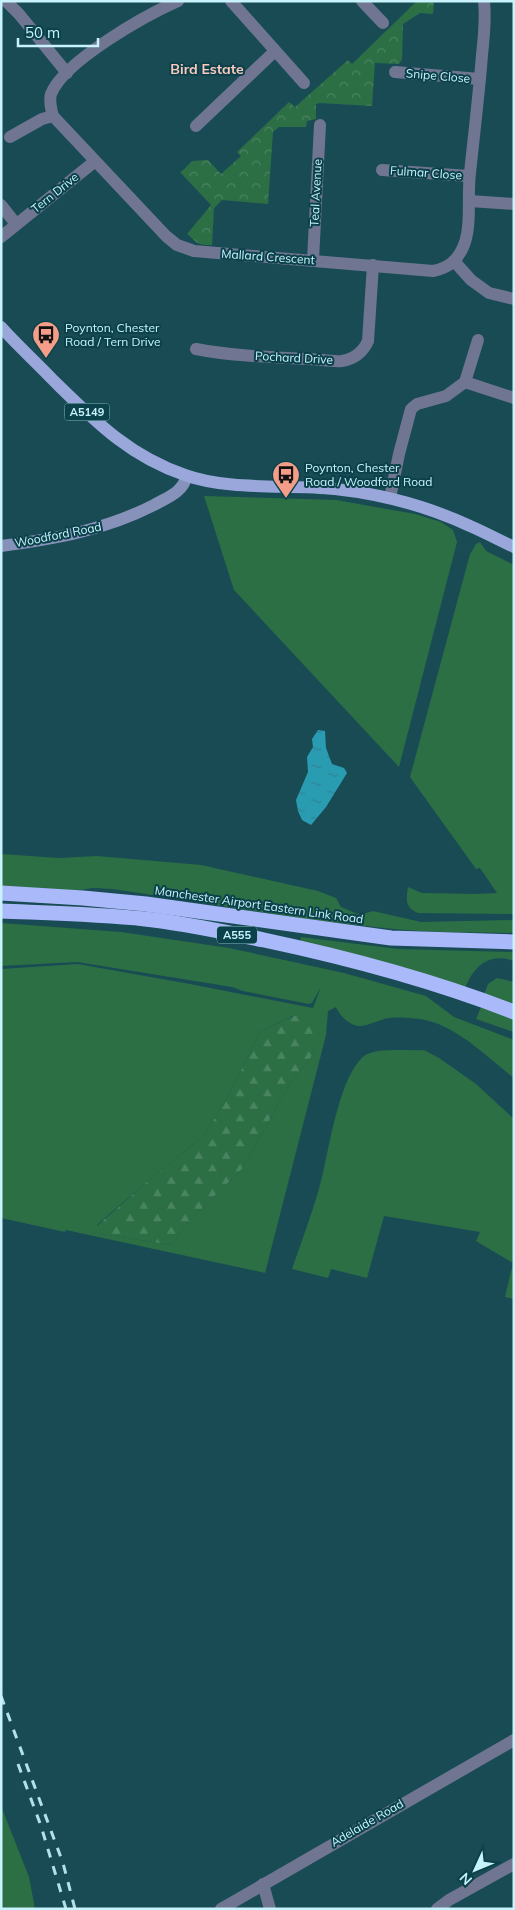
<svg xmlns="http://www.w3.org/2000/svg" width="515" height="1910" font-family="Mulish,sans-serif">
	<style>
		.grass { fill: #2c6f45; fill-rule: evenodd }
		.forest { fill: url(#forest-firs) }
		.park { fill: url(#park-crowns) }
		.water { fill: url(#water-ripples) }
		.lines { fill: none; stroke-linecap: round; stroke-linejoin: round }
		.street { stroke: #707691; stroke-width: 12 }
		.secondary { stroke: #8792bb; stroke-width: 12 }
		.primary { stroke: #9aa7db; stroke-width: 12 }
		.highway { stroke: #aab9f9; stroke-width: 15 }
		.rail { stroke: #b4e0e9; stroke-width: 3; stroke-dasharray: 9 9; stroke-linecap: butt }
		.labels { text-anchor: middle; stroke-width: 4; stroke-linejoin: round; paint-order: stroke }
		.shield { fill: #0b414a; stroke: #8fbec7; stroke-width: 1 }
		.shield-label { font-size: 11px; font-weight: bold; fill: #c8f3fc }
		.street-label { font-size: 12px; fill: #c8f3fc; stroke: #0b414a }
		.poi-label { font-size: 12px; fill: #c8f3fc; stroke: #0b414a; text-anchor: start }
		.neighbourhood-label { font-size: 14px; font-weight: bold; fill: #fbc9bd; stroke: #0b414a }
	</style>
	<defs>
		<pattern id="forest-firs" width="22" height="20" patternUnits="userSpaceOnUse" patternTransform="scale(1.25)"><rect width="22" height="20" fill="#2c6f45"/><path d="M5 1l3.5 6h-7zM16 11l3.5 6h-7z" fill="#498461"/></pattern>
		<pattern id="park-crowns" width="20" height="18" patternUnits="userSpaceOnUse" patternTransform="scale(1.25)"><rect width="20" height="18" fill="#2c6f45"/><path d="M2 6a3 3 0 1 1 6 0M12 15a3 3 0 1 1 6 0" fill="none" stroke="#498461"/></pattern>
		<pattern id="water-ripples" width="26" height="14" patternUnits="userSpaceOnUse" patternTransform="scale(1.25)"><rect width="26" height="14" fill="#2a9cb2"/><path d="M2 4q2-2 4 0t4 0M15 11q2-2 4 0t4 0" fill="none" stroke="#2f8393"/></pattern>
	</defs>
	<rect width="100%" height="100%" fill="#194b55"/>
	<g class="grass">
		<path d="M204 496 336 500 415 514 441 522 453 530 457 542 399 767 234 590Z"/>
		<path d="M480 542 486 551 514 565V914L418 913C405 908 406 900 408 887L422 893 475 894 497 893 480 868 476 869 410 777 470 554 476 544Z"/>
		<path d="M1 854 59 858 97 856 201 865 318 891 336 898 341 907 360 915 373 911 421 922 514 920V933C471 932 427 933 384 928 293 919 203 902 112 889L93 888 73 891 1 888Z"/>
		<path d="M1 923 121 932 229 948 344 973 426 996 454 1017 514 1040V1078C487 1057 455 1024 420 1019 410 1018 399 1017 389 1018 381 1019 365 1027 359 1026 349 1025 340 1016 336 1007L328 1011 326 1035 265 1273 66 1230 65 1232 1 1218V969L78 964 190 984 313 1008 321 987 312 1003 309 1004 243 991 232 987 77 962 1 966ZM297 1014 316 1051 290 1083 242 1169 186 1224 172 1245 102 1234 97 1225 149 1180 204 1136 227 1098 261 1031Z"/>
		<path d="M301 937 398 949 514 952V961C489 952 474 966 465 988L300 943Z"/>
		<path d="M497 978 514 982V1005L484 995 488 984Z"/>
		<path d="M481 1007 514 1019V1032L476 1019Z"/>
		<path d="M424 1050 439 1058 476 1084 514 1119V1299L505 1297 513 1263 476 1241 480 1232 384 1216 367 1278 331 1269 328 1278 292 1269C301 1243 311 1216 319 1189 329 1155 337 1079 364 1056 376 1047 409 1051 424 1050Z"/>
		<path d="M1 1806 29 1877 35 1909H1Z"/>
	</g>
	<path class="forest" d="M298 1014 310 1019 316 1051 290 1083 242 1169 186 1224 172 1245 102 1234 97 1226 149 1180 204 1136 227 1098 261 1031Z"/>
	<path class="park" d="M417 1H434L433 14 420 13 403 24 402 59 399 64 375 63 372 106 320 103 316 104V119L307 121 306 127H279L273 132 268 204 222 200 214 208 212 245C196 245 198 243 187 234L211 205 180 172 182 171 192 161 208 160 221 174 241 156 237 152 289 102 295 107 348 60 352 64Z"/>
	<path class="water" d="M318 730 325 731 326 748 332 764 344 768 347 773 326 807 311 825 302 820 298 811 296 800 308 772 307 757 313 747 312 739Z"/>
	<g class="lines">
		<g class="street">
			<path d="M6 1 19 14 67 73"/>
			<path d="M178 1C146 15 64 61 51 94 49 101 51 109 53 116L166 236 177 245 194 251 433 271C449 268 458 260 464 245 472 224 467 195 470 173 474 134 479 94 482 55 484 37 486 19 484 1"/>
			<path d="M231 1 304 83"/>
			<path d="M362 1 383 23"/>
			<path d="M395 72 480 79"/>
			<path d="M196 126 275 51"/>
			<path d="M10 137 42 119 53 116"/>
			<path d="M382 170 469 176"/>
			<path d="M470 201 514 204"/>
			<path d="M1 205 16 224"/>
			<path d="M1 237 94 162"/>
			<path d="M313 260 320 125"/>
			<path d="M454 261 471 280 489 293 514 299"/>
			<path d="M196 349C233 356 269 357 307 359 318 359 331 362 342 361 354 359 363 352 368 341L373 265"/>
			<path d="M465 382 514 398"/>
			<path d="M390 498 399 454 411 409 417 404 446 396 465 382 478 340"/>
			<path d="M263 1884 270 1909"/>
			<path d="M221 1909 514 1740"/>
			<path d="M437 1909 449 1900 514 1864"/>
		</g>
		<path class="secondary" d="M1 546C55 539 105 530 154 505 168 497 182 493 187 476"/>
		<path class="primary" d="M1 327C18 346 37 363 54 381 95 421 129 456 185 475 229 491 288 484 335 489 381 494 427 506 470 526 484 532 499 540 514 547"/>
		<g class="highway">
			<path d="M1 893 83 898 146 904 391 938 514 942"/>
			<path d="M1 911C49 913 97 914 145 919 184 923 224 932 264 940 349 958 432 980 514 1012"/>
		</g>
		<g class="rail">
			<path d="M1 1696 63 1863 75 1909"/>
			<path d="M18 1764 41 1826 66 1909"/>
		</g>
	</g>
	<defs>
		<symbol id="bus-pin" viewBox="-11 -11 22 30"><path d="M0 17L-7.5 6A9.5 9.5 0 1 1 7.5 6Z" fill="#f49e8a" stroke="#0b414a"/><path d="M-5-6H5V4H4V6H2V4H-2V6H-4V4H-5ZM-3.5-4V0h7V-4ZM-3.5 1.2v1.5H-2V1.2ZM2 1.2v1.5H3.5V1.2Z" fill="#111"/></symbol>
	</defs>
	<g fill-rule="evenodd">
		<use href="#bus-pin" x="30" y="319" width="32" height="43"/>
		<use href="#bus-pin" x="270" y="459" width="32" height="43"/>
	</g>
	<g class="labels">
		<g class="shield">
			<rect x="64.5" y="403.5" width="45" height="17" rx="4"/>
			<rect x="217" y="926.5" width="40" height="17" rx="4"/>
		</g>
		<g class="shield-label">
			<text x="87" y="416">A5149</text>
			<text x="237" y="939">A555</text>
		</g>
		<g class="street-label">
			<text transform="translate(438 76) rotate(5)" y="4">Snipe Close</text>
			<text transform="translate(426 173) rotate(4)" y="4">Fulmar Close</text>
			<text transform="translate(55 193) rotate(-39)" y="4">Tern Drive</text>
			<text transform="translate(316 193) rotate(-87)" y="4">Teal Avenue</text>
			<text transform="translate(268 257) rotate(4)" y="4">Mallard Crescent</text>
			<text transform="translate(294 358) rotate(3)" y="4">Pochard Drive</text>
			<text transform="translate(58 535) rotate(-11)" y="4">Woodford Road</text>
			<text transform="translate(259 905) rotate(8)" y="4">Manchester Airport Eastern Link Road</text>
			<text transform="translate(367 1823) rotate(-30)" y="4">Adelaide Road</text>
		</g>
		<g class="poi-label">
			<text x="65" y="332">Poynton, Chester<tspan x="65" dy="14">Road / Tern Drive</tspan></text>
			<text x="305" y="472">Poynton, Chester<tspan x="305" dy="14">Road / Woodford Road</tspan></text>
		</g>
		<g class="neighbourhood-label">
			<text x="207" y="74">Bird Estate</text>
		</g>
	</g>
	<rect width="515" height="1910" fill="none" stroke="#c8f3fc" stroke-width="5"/>
	<g transform="translate(475 1870) rotate(226)" stroke="#0b414a" stroke-width="4" paint-order="stroke">
	<path d="M0-4L9 19L0 12L-9 19Z" fill="#c8f3fc"/>
	<text y="-8" font-size="14" font-weight="bold" text-anchor="middle" fill="#c8f3fc">N</text>
	</g>
	<path d="M18 38v8h80v-8" fill="none" stroke="#c8f3fc" stroke-width="2.5"/>
	<text x="25" y="38" font-size="15" fill="#c8f3fc" stroke="#0b414a" stroke-width="4" paint-order="stroke">50 m</text>
</svg>
